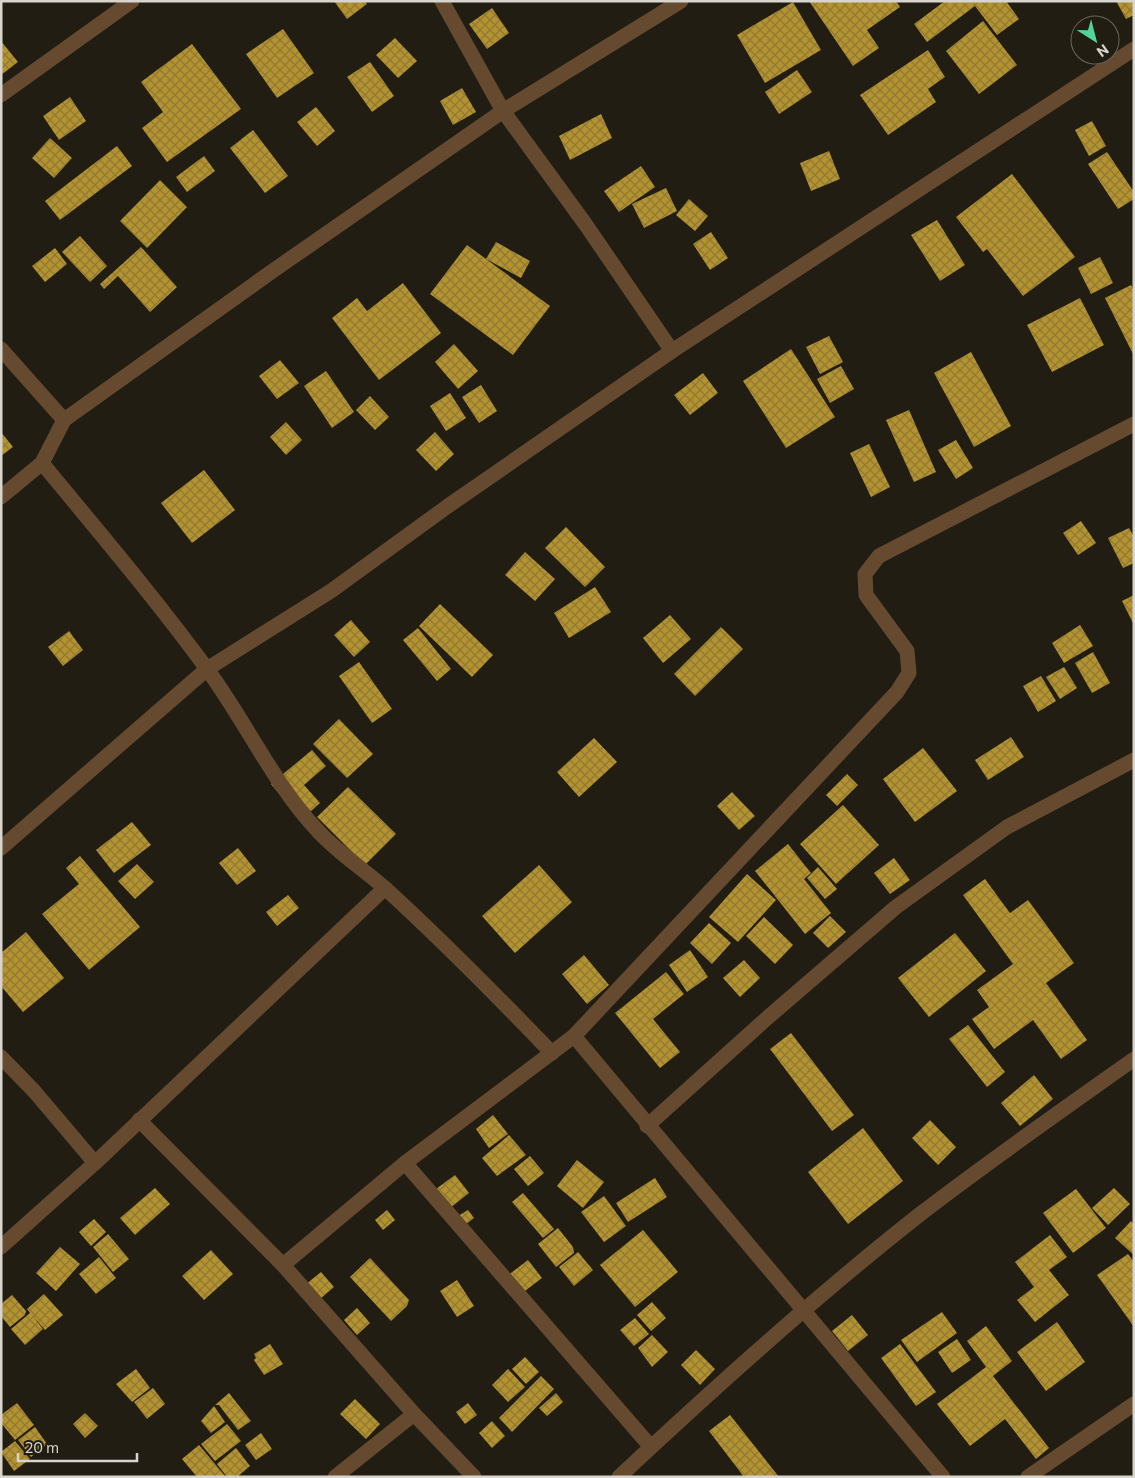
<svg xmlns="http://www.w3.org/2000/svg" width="1135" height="1478" font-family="Commissioner,sans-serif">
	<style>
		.building { fill: url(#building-cross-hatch) }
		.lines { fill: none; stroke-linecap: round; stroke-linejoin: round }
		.street { stroke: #654a30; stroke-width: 15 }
	</style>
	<defs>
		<pattern id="building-cross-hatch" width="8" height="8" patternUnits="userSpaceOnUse" patternTransform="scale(1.25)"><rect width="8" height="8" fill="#b39230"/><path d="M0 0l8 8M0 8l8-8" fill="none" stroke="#917934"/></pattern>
	</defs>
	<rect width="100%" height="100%" fill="#211d13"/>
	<g class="building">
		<path d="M334 1H365L367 4 347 19Z"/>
		<path d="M809 1H896L900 7 867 30 879 48 853 66Z"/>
		<path d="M945 1H1006L1019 19 997 35 975 6 927 42 914 24Z"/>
		<path d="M1116 1H1134V15L1126 19Z"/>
		<path d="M793 2 821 50 765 83 737 35Z"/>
		<path d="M492 8 509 33 487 49 469 24Z"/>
		<path d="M983 21 1017 65 979 94 946 51Z"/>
		<path d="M283 29 314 73 277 98 246 54Z"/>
		<path d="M395 38 417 61 398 78 376 55Z"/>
		<path d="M1 41 18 62 1 75Z"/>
		<path d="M192 44 241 109 167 162 142 128 163 112 141 82Z"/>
		<path d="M928 50 945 77 928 89 936 102 888 135 860 95Z"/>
		<path d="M370 62 394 96 372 112 347 77Z"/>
		<path d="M797 70 812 92 779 114 765 92Z"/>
		<path d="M462 88 476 112 453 125 440 101Z"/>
		<path d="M70 97 86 121 59 140 43 116Z"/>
		<path d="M316 107 335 131 317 146 297 122Z"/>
		<path d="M601 114 612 138 570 160 559 136Z"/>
		<path d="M1092 121 1106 146 1089 156 1075 130Z"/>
		<path d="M253 130 288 176 265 193 230 148Z"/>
		<path d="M50 138 72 158 54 178 32 158Z"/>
		<path d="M117 146 132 166 60 220 45 201Z"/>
		<path d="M829 151 840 179 811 191 800 163Z"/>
		<path d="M1107 152 1134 192V199L1118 209 1088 164Z"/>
		<path d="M204 156 215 171 187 192 176 177Z"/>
		<path d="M641 166 655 187 619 212 604 191Z"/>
		<path d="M1012 174 1075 257 1023 296 987 249 983 252 956 217Z"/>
		<path d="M160 180 187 207 147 248 120 221Z"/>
		<path d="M666 188 677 211 644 228 632 204Z"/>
		<path d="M689 199 708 216 695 231 676 215Z"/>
		<path d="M937 220 965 265 940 281 911 235Z"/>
		<path d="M711 232 728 258 710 270 693 244Z"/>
		<path d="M80 236 107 266 90 282 62 252Z"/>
		<path d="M496 242 530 261 521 278 486 259Z"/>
		<path d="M467 245 550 306 513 355 430 294Z"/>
		<path d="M141 247 177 287 150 312 118 276 104 289 100 284Z"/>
		<path d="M55 248 67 264 45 282 32 266Z"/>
		<path d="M1100 257 1113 283 1091 294 1078 268Z"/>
		<path d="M403 283 441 333 379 380 332 318 357 298 367 311Z"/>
		<path d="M1131 285 1134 291V356L1105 298Z"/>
		<path d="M1080 298 1104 345 1052 372 1027 325Z"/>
		<path d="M829 336 843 362 820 374 806 347Z"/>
		<path d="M454 344 478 371 458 389 435 362Z"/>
		<path d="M791 349 835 417 786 448 743 381Z"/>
		<path d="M971 352 1011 426 974 447 934 373Z"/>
		<path d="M280 360 299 383 277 399 259 376Z"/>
		<path d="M841 366 854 389 830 403 817 379Z"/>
		<path d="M326 371 354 412 332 428 304 386Z"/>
		<path d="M703 373 718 393 690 415 674 395Z"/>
		<path d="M481 385 497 411 479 423 462 397Z"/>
		<path d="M450 393 466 418 446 431 430 406Z"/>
		<path d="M370 396 389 417 375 430 356 410Z"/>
		<path d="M909 410 936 472 914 482 886 420Z"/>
		<path d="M286 422 302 440 286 455 270 437Z"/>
		<path d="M1 432 13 447 1 456Z"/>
		<path d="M435 432 454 454 436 471 416 450Z"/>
		<path d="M956 440 973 468 956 479 938 450Z"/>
		<path d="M869 444 890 487 871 497 850 453Z"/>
		<path d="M204 470 235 510 192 543 161 503Z"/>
		<path d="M1081 521 1096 543 1078 555 1063 533Z"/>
		<path d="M566 527 605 567 585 587 545 548Z"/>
		<path d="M1129 528 1134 537V563L1123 568 1108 538Z"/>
		<path d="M525 552 555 579 535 601 505 575Z"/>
		<path d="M595 587 611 612 569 638 554 613Z"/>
		<path d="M1134 595V625L1122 601Z"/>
		<path d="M440 604 493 655 472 677 419 626Z"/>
		<path d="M670 615 691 639 663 663 643 638Z"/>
		<path d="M351 620 370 642 354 657 334 635Z"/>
		<path d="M1080 625 1093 646 1064 663 1052 643Z"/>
		<path d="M721 627 743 649 695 696 674 674Z"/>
		<path d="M418 628 451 669 437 681 403 640Z"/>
		<path d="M69 631 83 650 63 666 48 647Z"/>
		<path d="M1093 652 1110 683 1092 693 1075 663Z"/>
		<path d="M359 662 392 709 372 723 339 676Z"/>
		<path d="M1064 667 1077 688 1060 699 1046 677Z"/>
		<path d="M1041 676 1056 701 1038 712 1023 686Z"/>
		<path d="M339 719 373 754 347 778 313 744Z"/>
		<path d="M1011 737 1024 757 988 780 975 760Z"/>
		<path d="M594 738 617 762 579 797 557 772Z"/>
		<path d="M923 748 957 791 915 822 883 779Z"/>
		<path d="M312 750 326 766 304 785 320 803 301 820 271 784Z"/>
		<path d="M847 774 858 785 837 806 826 795Z"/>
		<path d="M348 787 396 834 365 865 317 817Z"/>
		<path d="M732 792 755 816 739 830 717 806Z"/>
		<path d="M843 805 879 845 836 884 800 844Z"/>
		<path d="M132 822 151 845 114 873 96 850Z"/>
		<path d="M788 844 811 873 804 879 831 913 805 934 755 871Z"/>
		<path d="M238 848 256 871 237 885 219 863Z"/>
		<path d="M80 856 140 927 89 970 42 914 79 884 66 868Z"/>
		<path d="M894 858 910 880 890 894 874 873Z"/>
		<path d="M137 864 154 882 135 899 118 881Z"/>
		<path d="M539 865 572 902 515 953 482 916Z"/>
		<path d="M818 867 837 889 825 899 807 878Z"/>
		<path d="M747 874 776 900 738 942 709 917Z"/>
		<path d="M985 879 1010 913 1028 900 1074 963 1046 983 1087 1040 1061 1059 1033 1020 994 1049 972 1019 989 1007 977 990 1013 964 963 895Z"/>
		<path d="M288 895 299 908 277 926 266 912Z"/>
		<path d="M830 916 846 932 828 948 813 933Z"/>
		<path d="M764 917 793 945 775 964 746 936Z"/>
		<path d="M709 923 731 943 712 964 690 943Z"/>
		<path d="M26 932 64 978 23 1012 1 986V953Z"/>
		<path d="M955 933 986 971 929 1017 898 978Z"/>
		<path d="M690 950 708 977 687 992 669 965Z"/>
		<path d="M584 955 609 985 587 1004 562 974Z"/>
		<path d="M744 960 760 978 740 997 723 978Z"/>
		<path d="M666 972 684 994 653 1019 680 1052 660 1068 615 1013Z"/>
		<path d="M968 1025 1005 1072 987 1087 949 1039Z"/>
		<path d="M791 1033 854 1115 832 1131 770 1049Z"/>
		<path d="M1034 1075 1053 1099 1020 1126 1001 1103Z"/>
		<path d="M493 1115 508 1134 489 1148 476 1129Z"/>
		<path d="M930 1120 956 1147 938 1165 912 1138Z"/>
		<path d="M863 1128 903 1181 848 1224 808 1172Z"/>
		<path d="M509 1135 526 1155 497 1176 482 1158Z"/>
		<path d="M530 1156 544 1173 528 1186 514 1169Z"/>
		<path d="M577 1160 604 1182 583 1208 557 1186Z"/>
		<path d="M455 1175 469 1193 450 1208 436 1189Z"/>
		<path d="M655 1178 667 1197 628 1222 616 1203Z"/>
		<path d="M155 1188 170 1204 135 1235 120 1218Z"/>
		<path d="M1114 1188 1130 1204 1108 1225 1092 1208Z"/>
		<path d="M1076 1189 1106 1228 1073 1253 1043 1213Z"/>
		<path d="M523 1193 554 1229 543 1238 512 1202Z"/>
		<path d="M604 1196 626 1226 604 1242 581 1212Z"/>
		<path d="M387 1210 395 1220 383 1230 375 1220Z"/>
		<path d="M468 1210 474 1218 465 1225 458 1216Z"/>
		<path d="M94 1219 106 1232 91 1246 79 1232Z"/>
		<path d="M1131 1221 1134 1224V1255L1115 1238Z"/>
		<path d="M558 1228 573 1247 574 1253 556 1267 538 1244Z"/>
		<path d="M643 1230 678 1272 635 1307 600 1265Z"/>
		<path d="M108 1234 129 1259 113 1272 93 1247Z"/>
		<path d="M1050 1235 1067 1257 1049 1270 1069 1295 1035 1322 1017 1300 1034 1287 1015 1262Z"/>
		<path d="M60 1247 80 1264 56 1291 36 1273Z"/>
		<path d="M211 1250 233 1274 204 1300 182 1276Z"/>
		<path d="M578 1252 593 1270 574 1286 559 1267Z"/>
		<path d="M1128 1254 1134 1262V1327L1097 1275Z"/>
		<path d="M99 1257 116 1278 96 1294 79 1274Z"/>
		<path d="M370 1258 409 1300 407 1306 391 1321 350 1277Z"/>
		<path d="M528 1260 542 1278 521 1294 507 1276Z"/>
		<path d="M321 1272 334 1287 319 1300 305 1285Z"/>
		<path d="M457 1280 474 1306 457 1317 440 1291Z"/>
		<path d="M44 1294 63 1315 45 1330 32 1315 43 1329 25 1345 11 1329 30 1313 27 1309Z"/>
		<path d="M12 1295 26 1311 25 1315 10 1327 1 1316V1304Z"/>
		<path d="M652 1302 666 1318 651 1331 637 1315Z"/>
		<path d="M357 1308 370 1323 357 1335 344 1320Z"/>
		<path d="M942 1312 957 1333 917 1362 901 1340Z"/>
		<path d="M852 1315 868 1335 848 1351 832 1331Z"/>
		<path d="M635 1318 649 1334 634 1346 620 1330Z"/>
		<path d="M1057 1322 1085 1362 1046 1391 1017 1352Z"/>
		<path d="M986 1326 1012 1361 993 1376 1049 1448 1036 1459 1005 1419 970 1446 937 1404 986 1367 967 1341Z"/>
		<path d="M652 1335 668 1352 652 1367 638 1348Z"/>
		<path d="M957 1339 971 1360 952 1373 938 1352Z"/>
		<path d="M270 1344 283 1364 264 1375 254 1360 256 1358 254 1354Z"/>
		<path d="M900 1344 936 1392 916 1406 881 1358Z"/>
		<path d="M696 1350 715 1369 700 1385 681 1365Z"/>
		<path d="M525 1357 539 1372 526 1384 512 1369Z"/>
		<path d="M136 1369 150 1388 132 1402 116 1384Z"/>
		<path d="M508 1369 525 1387 508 1402 492 1385Z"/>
		<path d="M541 1376 554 1389 512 1432 499 1418Z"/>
		<path d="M153 1388 165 1404 147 1419 134 1402Z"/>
		<path d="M229 1393 251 1421 238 1430 219 1405H215Z"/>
		<path d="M556 1393 563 1402 547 1416 539 1408Z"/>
		<path d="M355 1399 380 1424 366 1439 340 1414Z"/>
		<path d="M17 1403 34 1425 15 1440 1 1423V1415Z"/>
		<path d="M468 1403 477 1415 465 1424 456 1412Z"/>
		<path d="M214 1406 225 1422 211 1433 201 1421Z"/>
		<path d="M85 1413 98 1426 85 1438 73 1424Z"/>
		<path d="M730 1415 779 1477H744L709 1431Z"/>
		<path d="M492 1421 505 1436 492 1448 479 1433Z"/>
		<path d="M227 1424 241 1441 215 1461 201 1444Z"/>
		<path d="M35 1427 47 1444 31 1457 18 1440Z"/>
		<path d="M261 1433 272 1449 256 1460 245 1445Z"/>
		<path d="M15 1441 30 1459 14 1471 1 1452Z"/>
		<path d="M199 1445 226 1477H197L182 1459Z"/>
		<path d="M236 1448 250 1466 237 1477H227L217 1464Z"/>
	</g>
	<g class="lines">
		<g class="street">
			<path d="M442 1 503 111 586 225 672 351"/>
			<path d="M1 95 132 1"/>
			<path d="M1 349 64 420"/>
			<path d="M42 463C98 531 155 598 207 669 246 722 273 783 318 831 338 853 365 870 387 890 444 942 498 997 552 1053"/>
			<path d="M1 497 42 463 64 420 274 270 503 111 681 1"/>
			<path d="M1 848 207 669 331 591 448 506 672 351 1134 49"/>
			<path d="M574 1036 943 1477"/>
			<path d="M1 1057 34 1091 95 1163"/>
			<path d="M139 1120 283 1265 414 1414 474 1477"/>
			<path d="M647 1126 766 1019 896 907 1007 827 1134 760"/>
			<path d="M405 1163 651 1447"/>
			<path d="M1 1247 95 1163 385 888"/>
			<path d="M283 1265 405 1163 574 1036 897 692 909 673 907 651 866 595 865 574 879 556 1134 424"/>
			<path d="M335 1477 414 1414"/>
			<path d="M619 1477C716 1386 815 1297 919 1215 989 1161 1062 1110 1134 1059"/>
			<path d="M1028 1477 1134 1404"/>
		</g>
	</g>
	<rect width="1135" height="1478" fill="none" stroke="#d8d5ce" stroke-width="5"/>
	<g transform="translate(1095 40) rotate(144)"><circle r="24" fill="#211d13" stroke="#6a675e"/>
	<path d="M0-4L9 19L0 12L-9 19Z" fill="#53d396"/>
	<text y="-8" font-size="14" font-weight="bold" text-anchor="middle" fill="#d8d5ce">N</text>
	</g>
	<path d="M18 1453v8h119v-8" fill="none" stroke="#d8d5ce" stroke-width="2.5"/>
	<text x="25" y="1453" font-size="15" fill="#d8d5ce" stroke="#211d13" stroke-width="4" paint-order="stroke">20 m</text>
</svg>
